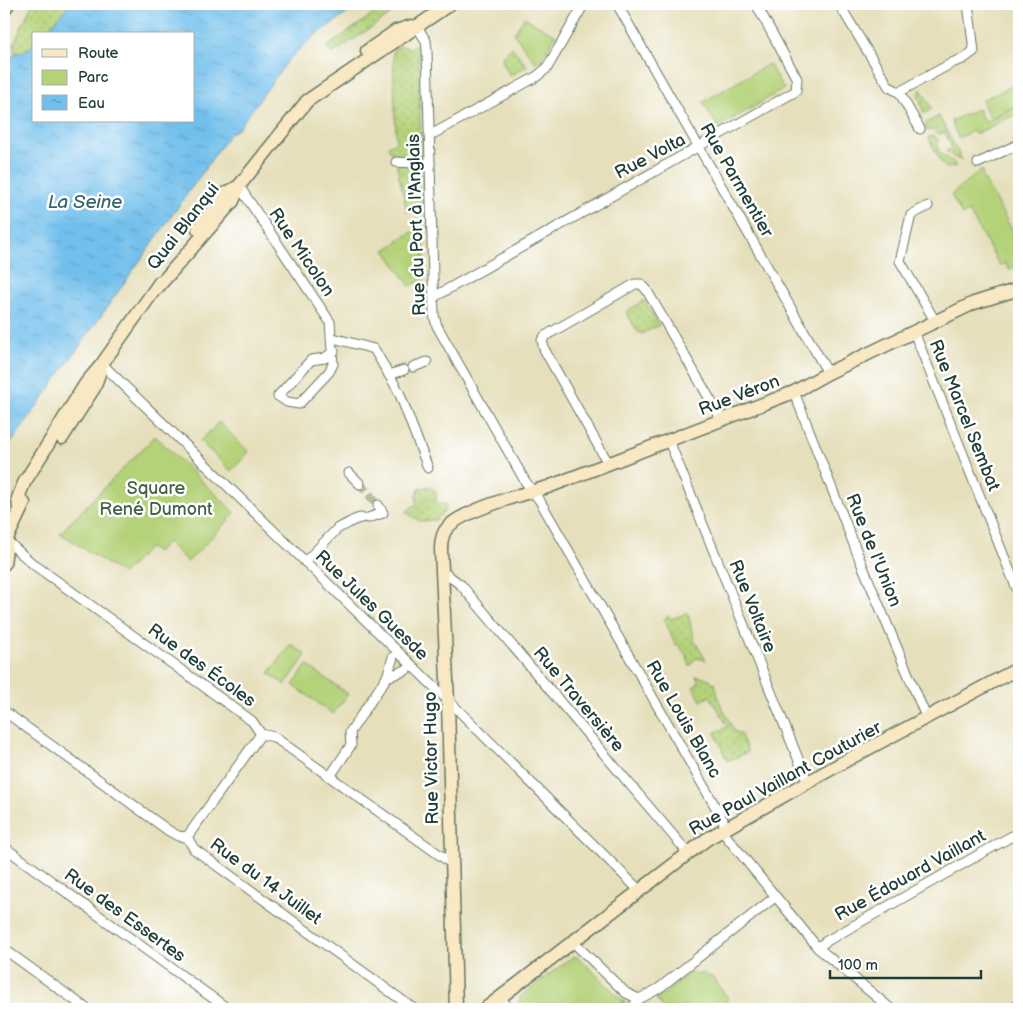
<svg xmlns="http://www.w3.org/2000/svg" width="1023" height="1013" font-family="'Balsamiq Sans',sans-serif">
	<style>
		.grass { fill: url(#grass-dots); stroke: #6a8856 }
		.park { fill: #b4d278; stroke: #6a8856 }
		.water { fill: url(#water-ripples); stroke: #487e90 }
		.lines { fill: none; stroke-linecap: round; stroke-linejoin: round }
		.street-tunnel { stroke: #bebfa0; stroke-width: 9; stroke-dasharray: 9 4.5; stroke-linecap: butt }
		.street-casing { stroke: #657663; stroke-width: 11 }
		.secondary-casing { stroke: #657663; stroke-width: 15 }
		.street { stroke: #fff; stroke-width: 9 }
		.secondary { stroke: #f8e8c3; stroke-width: 12 }
		.labels { text-anchor: middle; stroke-width: 5; stroke-linejoin: round; paint-order: stroke }
		.street-label { font-size: 18px; fill: #1f3d34; stroke: #fff }
		.park-label { font-size: 18px; fill: #446245; stroke: #fff }
		.water-label { font-size: 19px; font-style: italic; fill: #38646b; stroke: #fff }
	</style>
	<defs>
		<pattern id="grass-dots" width="8" height="8" patternUnits="userSpaceOnUse" patternTransform="scale(1.25)"><rect width="8" height="8" fill="#b4d278"/><path d="M2 2h.1M6 6h.1" fill="none" stroke="#9ab568" stroke-width="1.8" stroke-linecap="round"/></pattern>
		<pattern id="water-ripples" width="26" height="14" patternUnits="userSpaceOnUse" patternTransform="scale(1.25)"><rect width="26" height="14" fill="#71bfec"/><path d="M2 4q2-2 4 0t4 0M15 11q2-2 4 0t4 0" fill="none" stroke="#5c9cc0"/></pattern>
	</defs>
	<rect width="100%" height="100%" fill="#fff"/>
	<filter id="ink" filterUnits="userSpaceOnUse"><feTurbulence type="fractalNoise" baseFrequency=".02" numOctaves="2"/><feDisplacementMap in="SourceGraphic" scale="10" xChannelSelector="R" yChannelSelector="G"/><feConvolveMatrix kernelMatrix="1 2 1 2 8 2 1 2 1" color-interpolation-filters="sRGB"/></filter>
	<filter id="wash" filterUnits="userSpaceOnUse"><feTurbulence type="fractalNoise" baseFrequency=".0096" numOctaves="4" result="noise"/><feDisplacementMap in="SourceGraphic" scale="20" xChannelSelector="R" yChannelSelector="G"/><feGaussianBlur stdDeviation="1.12" result="paint"/><feColorMatrix in="noise" values="0 0 0 0 0 0 0 0 0 0 0 0 0 0 0 0 0 1.4 0 .05"/><feComposite in="paint" operator="in"/></filter>
	<g filter="url(#wash)">
		<rect width="100%" height="100%" fill="#e6dfbb"/>
		<g class="grass">
			<path d="M32 4H70L44 34H34V44L27 51 14 53V44Z"/>
			<path d="M387 4H406L332 54 327 47Z"/>
			<path d="M413 45H415L418 51 423 210 407 212 396 162 388 146 396 142 393 50 400 46 410 48Z"/>
			<path d="M512 47 527 66 510 76 504 66 502 57Z"/>
			<path d="M921 89 932 109 924 114 918 94Z"/>
			<path d="M939 116 962 160 955 158 946 151 952 149 945 132 939 135 933 130 926 131V123Z"/>
			<path d="M934 136 938 139C938 142 937 145 938 148 940 158 952 158 956 166L947 168 942 164 928 137Z"/>
			<path d="M644 300 659 325 642 334 637 331 626 312Z"/>
			<path d="M430 486 436 492V502L447 505 444 512 437 518V520L419 521 406 512 417 503 416 496 419 489Z"/>
			<path d="M688 613 694 640 706 660 696 658 690 666 686 655 678 644 675 645 664 619 669 616 671 619Z"/>
			<path d="M696 676 710 679 712 684 715 683 719 701 735 732 740 733 748 752 727 761 715 732 728 727 710 696 701 701 693 687 699 683Z"/>
		</g>
		<g class="park">
			<path d="M524 17 556 35 541 60 535 62 514 34Z"/>
			<path d="M769 64 784 89 718 127 703 102Z"/>
			<path d="M1019 83V104L990 118 982 100Z"/>
			<path d="M1019 106V113L975 134 973 131 958 138 951 121 978 109 984 122Z"/>
			<path d="M980 171H983L982 176 1019 242V273L1015 266 1009 270 1005 263 1000 266 969 212 962 215 951 195Z"/>
			<path d="M423 227 425 279 410 286 385 250 398 242 397 240Z"/>
			<path d="M219 422 249 452 231 471 200 441Z"/>
			<path d="M155 436 235 513 188 562 167 542 157 552 149 548 123 574 60 533Z"/>
			<path d="M291 644 306 655 285 685 269 673Z"/>
			<path d="M307 665 348 694 333 714 293 685Z"/>
			<path d="M572 957H578L626 1004 619 1009H524L519 1005 520 997Z"/>
			<path d="M692 971 696 975 704 973 708 977 711 976 728 998 726 1000 733 1009H664L657 1000Z"/>
		</g>
		<path class="water" d="M70 4H361L314 36 290 58 237 130 231 132 4 453V60C14 53 25 53 34 44V121H194V34H44Z"/>
	</g>
	<g filter="url(#ink)">
		<g class="lines">
			<path class="street-tunnel" d="M360 484 378 505"/>
			<defs>
				<g id="street">
					<path d="M617 4 828 373"/>
					<path d="M839 4 889 87 899 92 954 62 963 59 974 51 968 4"/>
					<path d="M416 25 426 41 427 51 434 315 437 326 525 481 540 501 723 820 726 836 818 948 891 1009"/>
					<path d="M899 92 920 129"/>
					<path d="M429 136 536 77 547 68 584 4"/>
					<path d="M396 162 430 164"/>
					<path d="M978 163 1019 144"/>
					<path d="M239 186 330 322 333 364 329 372 299 404 287 402 278 396 311 360 325 358 334 351"/>
					<path d="M928 206 911 215 900 261 935 321"/>
					<path d="M434 297 796 91 797 79 756 4"/>
					<path d="M914 332 1019 594"/>
					<path d="M333 338 374 349 399 392 428 468"/>
					<path d="M102 364 461 713 639 890"/>
					<path d="M413 367 427 362"/>
					<path d="M389 375 404 370"/>
					<path d="M794 392 860 560 927 719"/>
					<path d="M669 441 808 783"/>
					<path d="M608 463 544 349 542 340 545 336 635 284H641L646 289 722 420"/>
					<path d="M349 473 360 484"/>
					<path d="M368 518 383 513 378 505"/>
					<path d="M7 541 33 564 252 721 261 734"/>
					<path d="M305 562 338 528C348 525 352 519 361 518"/>
					<path d="M442 571 461 585 688 853"/>
					<path d="M387 677 393 657"/>
					<path d="M4 711 169 831 178 836 187 837"/>
					<path d="M261 734 274 737 451 863"/>
					<path d="M333 772 351 745 350 732 387 677 406 670"/>
					<path d="M187 837 194 849 414 1009"/>
					<path d="M187 837 261 734"/>
					<path d="M4 847 228 1009"/>
					<path d="M573 942 626 993 639 999"/>
					<path d="M818 948 825 942 1019 832"/>
					<path d="M4 949 87 1009"/>
					<path d="M500 997 509 1009"/>
					<path d="M631 1009 639 999 658 989 775 897"/>
					<path d="M1012 1009 1019 1003"/>
				</g>
				<g id="secondary">
					<path d="M4 10 8 4"/>
					<path d="M367 51 396 31 412 26"/>
					<path d="M198 229 225 194 239 186"/>
					<path d="M157 288 233 201 239 186 307 101 450 4"/>
					<path d="M62 438 94 388 100 371"/>
					<path d="M19 510 18 498 24 483 86 383 102 364 160 282"/>
					<path d="M4 545 24 503"/>
					<path d="M4 564 7 541"/>
					<path d="M456 1009 448 702 441 549C441 541 442 533 448 527 462 511 525 493 548 487L794 392 828 373 974 303 1019 289"/>
					<path d="M485 1009 707 839 847 760 1019 668"/>
				</g>
			</defs>
			<use href="#street" class="street-casing"/>
			<use href="#secondary" class="secondary-casing"/>
			<use href="#street" class="street"/>
			<use href="#secondary" class="secondary"/>
		</g>
	</g>
	<g class="labels">
		<g class="street-label">
			<text transform="translate(650 156) rotate(-28)" y="6">Rue Volta</text>
			<text transform="translate(737 180) rotate(60)" y="6">Rue Parmentier</text>
			<text transform="translate(416 225) rotate(-92)" y="6">Rue du Port à l'Anglais</text>
			<text transform="translate(183 226) rotate(-52)" y="6">Quai Blanqui</text>
			<text transform="translate(302 252) rotate(56)" y="6">Rue Micolon</text>
			<text transform="translate(739 395) rotate(-21)" y="6">Rue Véron</text>
			<text transform="translate(965 415) rotate(68)" y="6">Rue Marcel Sembat</text>
			<text transform="translate(874 550) rotate(68)" y="6">Rue de l'Union</text>
			<text transform="translate(372 605) rotate(44)" y="6">Rue Jules Guesde</text>
			<text transform="translate(753 606) rotate(68)" y="6">Rue Voltaire</text>
			<text transform="translate(202 665) rotate(36)" y="6">Rue des Écoles</text>
			<text transform="translate(579 699) rotate(50)" y="6">Rue Traversière</text>
			<text transform="translate(684 719) rotate(60)" y="6">Rue Louis Blanc</text>
			<text transform="translate(431 758) rotate(-91)" y="6">Rue Victor Hugo</text>
			<text transform="translate(785 778) rotate(-29)" y="6">Rue Paul Vaillant Couturier</text>
			<text transform="translate(910 875) rotate(-29)" y="6">Rue Édouard Vaillant</text>
			<text transform="translate(266 881) rotate(36)" y="6">Rue du 14 Juillet</text>
			<text transform="translate(125 915) rotate(36)" y="6">Rue des Essertes</text>
		</g>
		<g class="park-label">
			<text x="156" y="494">Square<tspan x="156" dy="21">René Dumont</tspan></text>
		</g>
		<g class="water-label">
			<text x="85" y="208">La Seine</text>
		</g>
	</g>
	<rect width="1023" height="1013" fill="none" stroke="#fff" stroke-width="20"/>
	<rect x="32" y="32" width="162" height="90" fill="#ffffff" stroke="#a5b1ae"/>
	<rect x="42" y="49" width="25" height="8" fill="#f8e8c3" stroke="#a5b1ae"/>
	<text x="78" y="58" font-size="15" fill="#1f3d34">Route</text>
	<rect x="42" y="70" width="25" height="15" fill="#b4d278" stroke="#a5b1ae"/>
	<text x="78" y="82" font-size="15" fill="#1f3d34">Parc</text>
	<rect x="42" y="95" width="25" height="15" fill="url(#water-ripples)" stroke="#a5b1ae"/>
	<text x="78" y="108" font-size="15" fill="#1f3d34">Eau</text>
	<path d="M830 970v8h151v-8" fill="none" stroke="#1f3d34" stroke-width="2.5"/>
	<text x="838" y="970" font-size="15" fill="#1f3d34" stroke="#ffffff" stroke-width="4" paint-order="stroke">100 m</text>
</svg>
